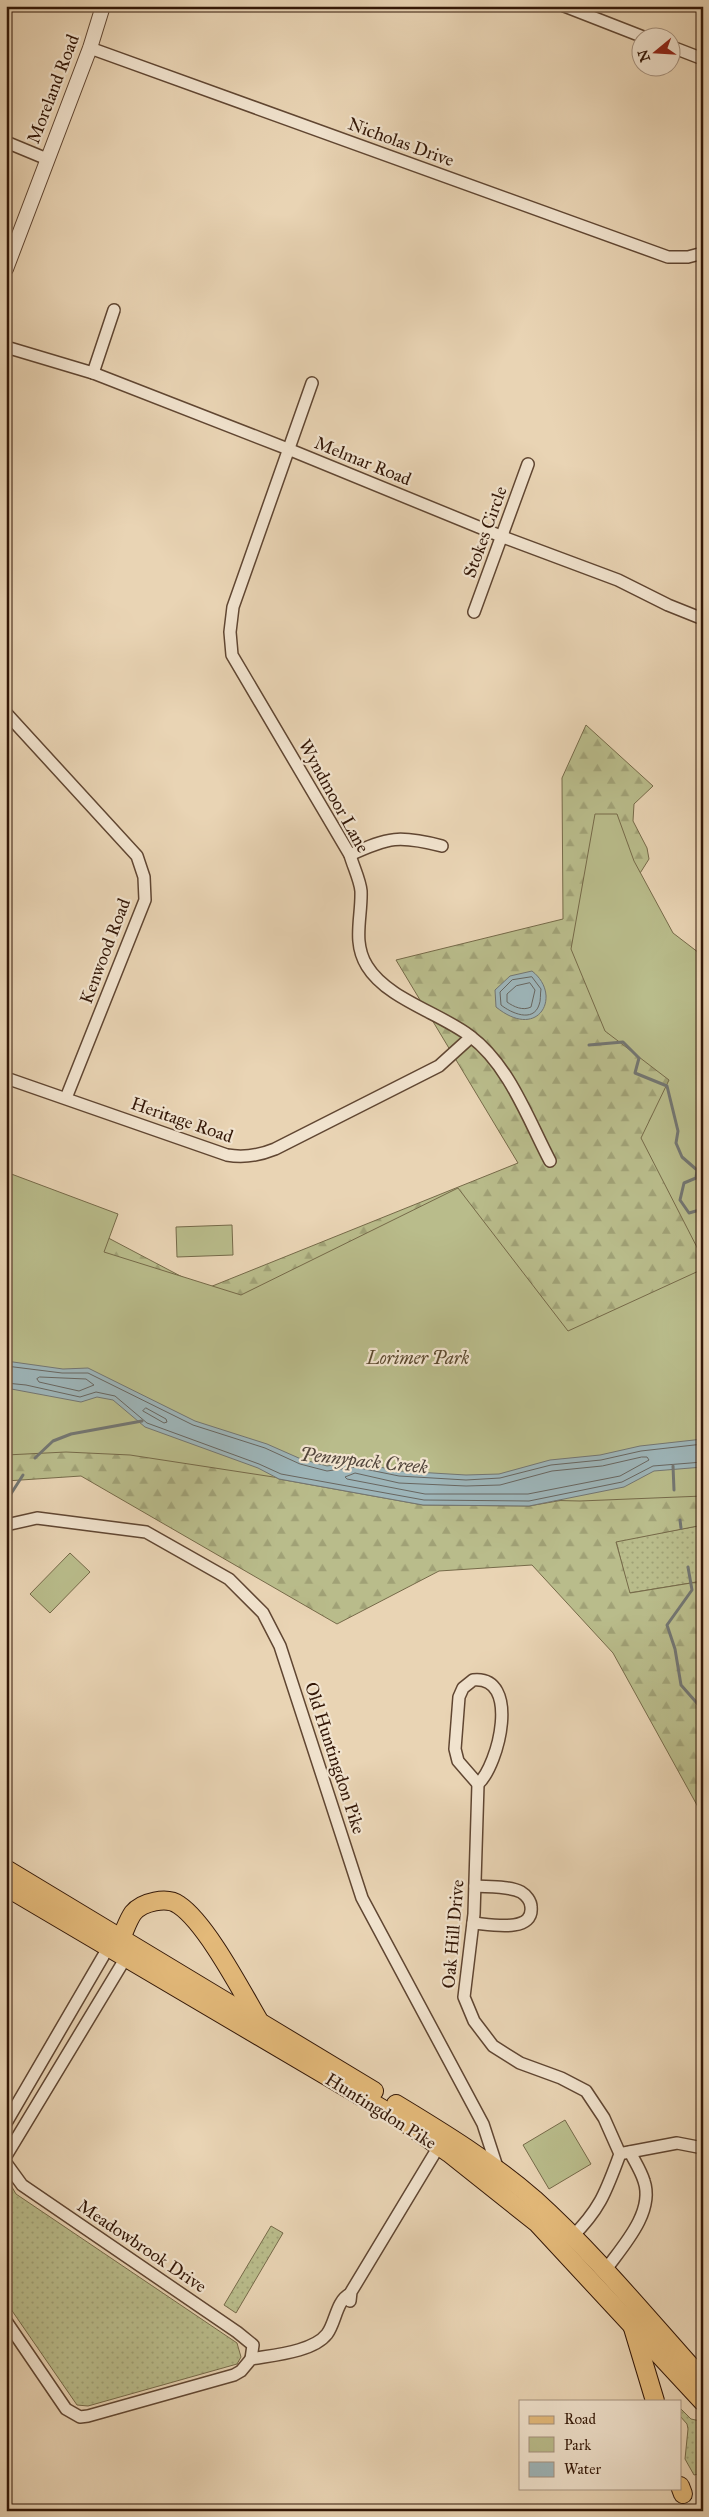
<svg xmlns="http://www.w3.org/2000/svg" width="709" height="2517" font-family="'IM FELL Great Primer',serif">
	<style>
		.grass { fill: url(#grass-dots); stroke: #766a49 }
		.forest { fill: url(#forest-firs); stroke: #766a49 }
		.green { fill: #b9bc8b; stroke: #766a49 }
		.water { fill: #9db5b9; stroke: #737672 }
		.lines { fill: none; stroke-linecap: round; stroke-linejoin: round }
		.shore { stroke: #686660; stroke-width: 1 }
		.stream { stroke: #737672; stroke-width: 3 }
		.minor-casing { stroke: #604632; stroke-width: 14 }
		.tertiary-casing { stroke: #604632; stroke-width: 16 }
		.primary-casing { stroke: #331707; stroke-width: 20 }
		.minor { stroke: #f1e3ce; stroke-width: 11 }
		.tertiary { stroke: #f1e3ce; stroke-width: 14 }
		.primary { stroke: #e4ba7a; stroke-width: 18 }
		.labels { text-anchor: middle; stroke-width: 4.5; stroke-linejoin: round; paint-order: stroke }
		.street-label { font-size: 18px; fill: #331707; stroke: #f1e3ce }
		.park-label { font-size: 18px; font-style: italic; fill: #5b492f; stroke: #f1e3ce }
		.water-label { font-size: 19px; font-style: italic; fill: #53463c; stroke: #f1e3ce }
	</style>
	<defs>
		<pattern id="grass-dots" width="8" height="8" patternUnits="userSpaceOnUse" patternTransform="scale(1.25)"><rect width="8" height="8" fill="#b9bc8b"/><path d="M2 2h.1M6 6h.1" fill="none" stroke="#a0a176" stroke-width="1.8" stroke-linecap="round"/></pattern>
		<pattern id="forest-firs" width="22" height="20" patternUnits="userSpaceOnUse" patternTransform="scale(1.25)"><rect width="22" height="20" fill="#b9bc8b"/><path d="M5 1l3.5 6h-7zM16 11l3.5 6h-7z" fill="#a0a176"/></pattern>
	</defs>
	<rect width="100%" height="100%" fill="#e9d4b4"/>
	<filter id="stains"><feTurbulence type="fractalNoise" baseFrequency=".004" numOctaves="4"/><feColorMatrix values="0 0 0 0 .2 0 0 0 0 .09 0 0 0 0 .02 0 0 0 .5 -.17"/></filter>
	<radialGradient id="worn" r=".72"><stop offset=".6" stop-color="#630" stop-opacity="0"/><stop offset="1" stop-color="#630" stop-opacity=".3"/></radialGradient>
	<g class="grass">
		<path d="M703 1525V1581L629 1593 616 1541Z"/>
		<path d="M6 2177 16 2194 237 2343 241 2357 237 2364 88 2406 77 2405 6 2302Z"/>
		<path d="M271 2226 283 2233 236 2313 224 2305Z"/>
		<path d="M680 2408 691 2419 700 2421 703 2426V2473L694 2475 685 2459 688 2429 687 2424 680 2416Z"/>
	</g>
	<g class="forest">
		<path d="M586 725 653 786 634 804 633 821 647 848 649 859 637 878 673 938 703 959V1439L399 1471 6 1184 205 1289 518 1163 396 960 563 919 562 778Z"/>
		<path d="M6 1388 258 1468 279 1479 423 1505 529 1506 569 1499 703 1467V1525L616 1542 630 1593 703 1581V1816L613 1653 532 1565 439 1571 337 1624 81 1476 6 1481Z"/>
	</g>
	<g class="green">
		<path d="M595 814H617L634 861 673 933 703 956V1259L641 1138 669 1080 605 1031 571 949Z"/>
		<path d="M6 1172 118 1214 104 1252 241 1295 458 1188 568 1331 703 1269V1496L580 1501 536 1500 319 1484 130 1455 66 1452 6 1455Z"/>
		<path d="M232 1225 233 1255 177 1257 176 1227Z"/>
		<path d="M70 1553 90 1572 50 1613 30 1594Z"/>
		<path d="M565 2120 591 2164 549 2189 523 2145Z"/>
	</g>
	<g class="water">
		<path d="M532 971C563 995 539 1042 496 1007L495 990 510 976Z"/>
		<path d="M6 1361 63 1369 88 1368 195 1421 267 1444 301 1459 327 1466 355 1462 399 1471 466 1475 499 1474 550 1460 600 1455 640 1446 703 1439V1467L654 1471 624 1487 529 1506 423 1505 279 1479 258 1468 145 1427 113 1400 97 1397 81 1402 6 1388Z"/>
	</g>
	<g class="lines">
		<g class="shore">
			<path d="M532 977 541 989C540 994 541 1001 539 1005 533 1023 511 1013 501 1005L500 992 512 980Z"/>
			<path d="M530 983 535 990 531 1007C523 1011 514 1007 507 1002V994L516 986Z"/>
			<path d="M6 1366 62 1373H88L193 1425 265 1448 300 1464 327 1471 355 1467 399 1476 466 1480 500 1478 551 1465 601 1460 641 1451 703 1444"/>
			<path d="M40 1377 86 1379 94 1385 79 1391 39 1382 37 1379Z"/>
			<path d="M6 1383 26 1385 80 1397 96 1392 115 1396 147 1423 259 1464 281 1474 424 1500 529 1501 622 1482 653 1466 703 1462"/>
			<path d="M146 1408 166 1419 167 1422 164 1423 143 1411Z"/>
			<path d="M642 1457H647L649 1460 620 1476 528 1494H425L347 1479 345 1477 355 1473 399 1483 466 1486 500 1485 552 1471 602 1466Z"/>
		</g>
		<g class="stream">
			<path d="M589 1045 623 1042 639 1058 635 1073 667 1086 678 1131 676 1143 682 1157 697 1170 696 1178 684 1183 680 1200 689 1213 703 1209"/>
			<path d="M35 1458 53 1441 71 1434 142 1421"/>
			<path d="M673 1466 674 1490"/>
			<path d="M7 1500 23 1475"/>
			<path d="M680 1520 681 1528"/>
			<path d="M688 1567 692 1590 667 1625 675 1649 681 1685 703 1710"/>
		</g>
		<defs>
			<g id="minor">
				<path d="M564 6 646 38"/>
				<path d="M672 47 703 59"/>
				<path d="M90 48 668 257H688L703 253"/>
				<path d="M6 142 47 159"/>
				<path d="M6 347 93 373 288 449 503 537 618 580 668 605 703 619"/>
				<path d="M93 373 114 310"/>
				<path d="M312 383 233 607 230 632 232 655 350 855C353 866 360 880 361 891 362 917 352 942 367 966 387 999 440 1013 470 1036 509 1065 528 1119 550 1161"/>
				<path d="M474 612 528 464"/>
				<path d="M6 713 137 856 144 877 145 900 66 1098"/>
				<path d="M350 855C389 837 399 835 442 846"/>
				<path d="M6 1078 227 1155C244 1158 258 1156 275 1149L439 1066 471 1037"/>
				<path d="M6 1525 37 1518 146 1532 229 1579 263 1613 280 1646 362 1898 483 2124 498 2170"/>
				<path d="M473 1680C521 1675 499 1765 478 1784L458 1761 455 1749 459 1697 463 1688Z"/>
				<path d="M478 1784 474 1914 464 1997 474 2021 493 2046 520 2063 561 2078 586 2091 604 2118 620 2154C606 2191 601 2208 572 2237"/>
				<path d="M473 1923C488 1924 534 1934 531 1907 531 1901 526 1895 521 1892 509 1886 489 1887 475 1886"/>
				<path d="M6 2123 108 1948 113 1944"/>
				<path d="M624 2153 677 2143 703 2148"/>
				<path d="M6 2156 125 1959 124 1950"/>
				<path d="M6 2163 22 2185 237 2332 253 2345 251 2359"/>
				<path d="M604 2272C621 2248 655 2213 644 2181 641 2171 635 2162 630 2152"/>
				<path d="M350 2301 351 2292 439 2146"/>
				<path d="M6 2321 66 2409 80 2417 88 2416 234 2375 241 2371 251 2359C273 2355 313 2352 327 2334 336 2322 336 2301 350 2294"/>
			</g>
			<path id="tertiary" d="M6 269 90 48 103 6"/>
			<g id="primary">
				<path d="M6 1869 374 2091"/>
				<path d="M6 1887 398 2118 449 2153 537 2223 703 2402"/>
				<path d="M121 1938C125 1930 128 1920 133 1913 142 1902 167 1896 179 1905 206 1923 241 1990 258 2019"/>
				<path d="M396 2104C444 2133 491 2162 534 2199 595 2254 648 2319 703 2380"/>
				<path d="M633 2328 655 2401"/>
				<path d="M680 2486 683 2494"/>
			</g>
		</defs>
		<use href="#minor" class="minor-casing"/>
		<use href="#tertiary" class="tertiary-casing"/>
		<use href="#primary" class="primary-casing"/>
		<use href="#minor" class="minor"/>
		<use href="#tertiary" class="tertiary"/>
		<use href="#primary" class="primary"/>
	</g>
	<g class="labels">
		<g class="street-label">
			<text transform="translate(53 89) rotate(-69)" y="6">Moreland Road</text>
			<text transform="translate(401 142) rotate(20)" y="6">Nicholas Drive</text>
			<text transform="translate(363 461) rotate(22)" y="6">Melmar Road</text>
			<text transform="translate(485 532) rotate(-70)" y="6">Stokes Circle</text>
			<text transform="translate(334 796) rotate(61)" y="6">Wyndmoor Lane</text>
			<text transform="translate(105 951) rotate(-69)" y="6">Kenwood Road</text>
			<text transform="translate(182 1120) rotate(19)" y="6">Heritage Road</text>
			<text transform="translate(335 1758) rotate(72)" y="6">Old Huntingdon Pike</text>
			<text transform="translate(453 1934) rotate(-85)" y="6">Oak Hill Drive</text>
			<text transform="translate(381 2111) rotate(32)" y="6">Huntingdon Pike</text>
			<text transform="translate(142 2246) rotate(34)" y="6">Meadowbrook Drive</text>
		</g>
		<g class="park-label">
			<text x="418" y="1364">Lorimer Park</text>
		</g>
		<g class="water-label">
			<text transform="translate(364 1460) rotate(6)" y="7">Pennypack Creek</text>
		</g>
	</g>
	<rect width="709" height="2517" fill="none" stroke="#e9d4b4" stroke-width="25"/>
	<rect x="8" y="8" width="694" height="2502" fill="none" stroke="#331707" stroke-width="2.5"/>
	<rect x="12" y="12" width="684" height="2492" fill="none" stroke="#331707"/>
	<rect x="519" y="2400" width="162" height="90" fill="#f1e3ce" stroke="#a5917e"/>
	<rect x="529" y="2416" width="25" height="8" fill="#e4ba7a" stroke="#a5917e"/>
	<text x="564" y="2424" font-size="15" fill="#331707">Road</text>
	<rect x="529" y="2437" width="25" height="15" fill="#b9bc8b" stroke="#a5917e"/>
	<text x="564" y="2450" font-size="15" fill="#331707">Park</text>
	<rect x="529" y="2462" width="25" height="15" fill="#9db5b9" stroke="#a5917e"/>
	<text x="564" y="2474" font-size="15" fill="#331707">Water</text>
	<g transform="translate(656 52) rotate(252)"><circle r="24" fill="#f1e3ce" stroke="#a5917e"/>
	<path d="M0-4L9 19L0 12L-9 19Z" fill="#8f2418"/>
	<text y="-8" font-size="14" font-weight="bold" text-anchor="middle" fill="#331707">N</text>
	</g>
	<rect width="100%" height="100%" filter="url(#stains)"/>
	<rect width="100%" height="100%" fill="url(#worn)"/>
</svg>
